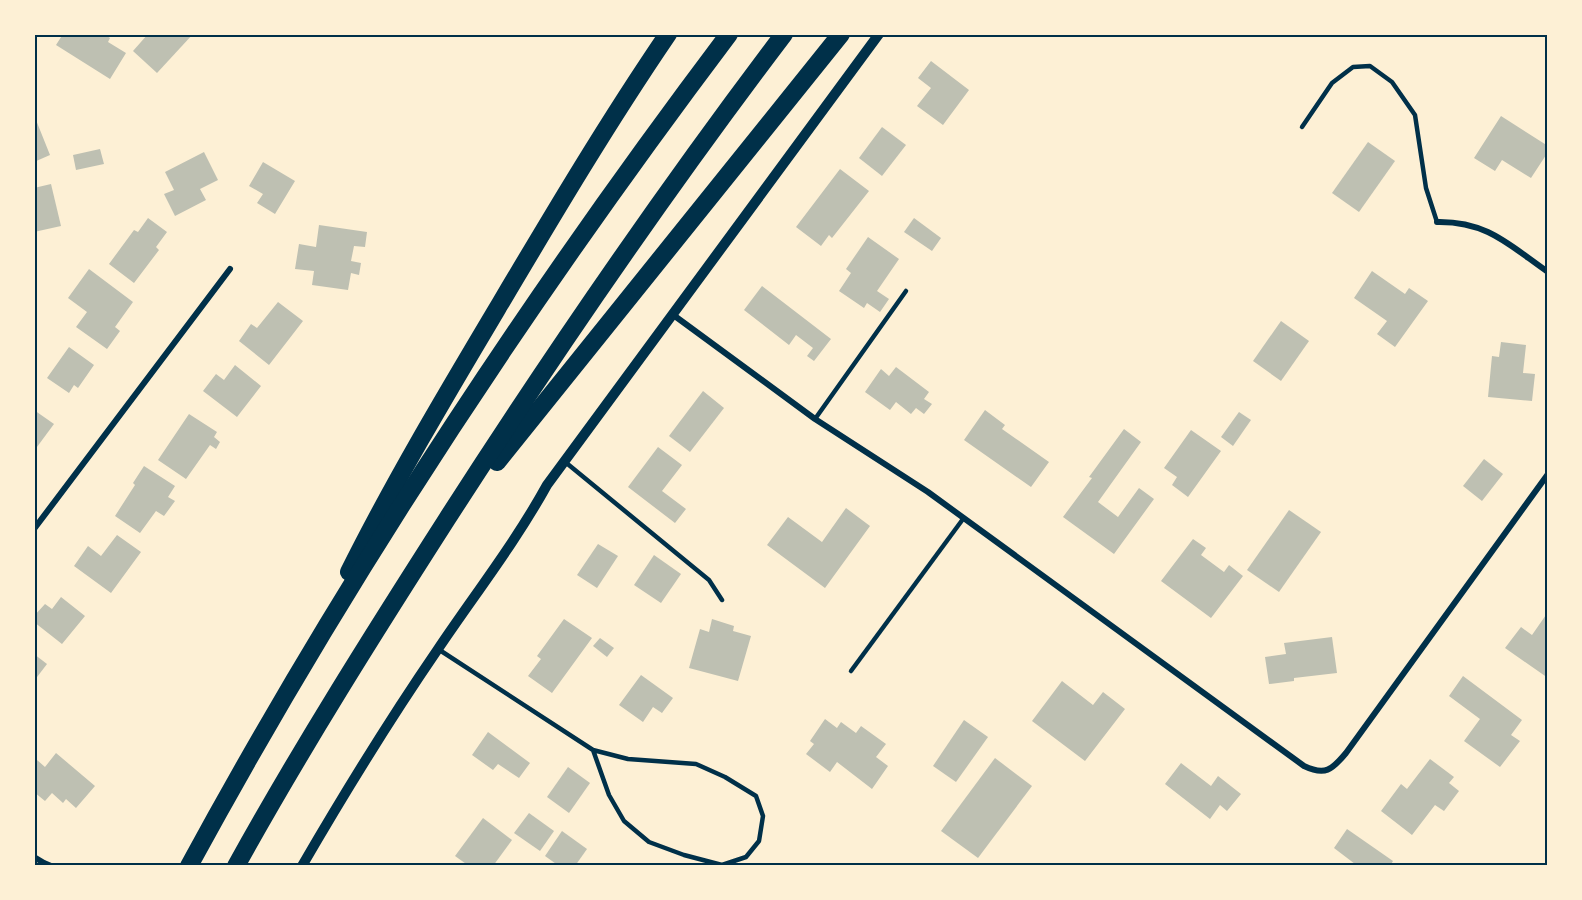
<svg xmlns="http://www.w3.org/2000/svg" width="1582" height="900" font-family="'Exo 2',sans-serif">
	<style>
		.building { fill: #bec0b2 }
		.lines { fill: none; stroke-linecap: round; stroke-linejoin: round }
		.service { stroke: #003049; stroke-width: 4.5 }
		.minor { stroke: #003049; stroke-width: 6 }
		.tertiary { stroke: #003049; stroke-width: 10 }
		.motorway { stroke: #003049; stroke-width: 18 }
		.neatline { fill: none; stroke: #003049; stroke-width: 2 }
	</style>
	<rect width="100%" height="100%" fill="#fdf0d5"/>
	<g class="building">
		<path d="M63 34H104L110 38 108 42 126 53 110 79 56 45Z"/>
		<path d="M148 34H193L157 73 133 51Z"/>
		<path d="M931 61 969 90 943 125 917 106 931 88 918 78Z"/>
		<path d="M34 115 50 155 34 162Z"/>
		<path d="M1501 116 1548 146V152L1531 178 1502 160 1495 171 1474 158Z"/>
		<path d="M882 127 906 145 882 176 859 158Z"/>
		<path d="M1368 142 1395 161 1359 212 1332 193Z"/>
		<path d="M100 149 104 164 76 170 73 155Z"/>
		<path d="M204 152 218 180 200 189 206 200 175 216 164 194 174 190 165 172Z"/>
		<path d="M263 162 295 181 275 214 257 203 263 194 249 186Z"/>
		<path d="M840 169 869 191 832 238 829 235 821 246 796 227Z"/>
		<path d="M51 184 61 226 34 232V188Z"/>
		<path d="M148 218 167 232 156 247 159 250 134 283 109 264 134 230 138 232Z"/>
		<path d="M914 218 941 238 932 251 904 232Z"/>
		<path d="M319 225 367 232 365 247 354 246 351 261 361 263 359 275 351 273 348 290 312 285 314 271 295 269 299 244 316 247Z"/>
		<path d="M868 237 899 259 877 291 889 299 880 312 867 303 864 308 839 291 851 273 846 269Z"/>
		<path d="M89 269 133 302 115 327 120 331 107 349 76 327 87 312 68 298Z"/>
		<path d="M1372 271 1405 294 1409 288 1428 301 1395 347 1377 334 1387 321 1354 298Z"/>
		<path d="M762 286 831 339 814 361 807 356 813 348 796 335 789 345 744 310Z"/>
		<path d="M278 302 303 321 269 365 239 341 251 324 257 328Z"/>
		<path d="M1281 321 1309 341 1281 381 1253 361Z"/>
		<path d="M1501 342 1526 345 1523 373 1535 374 1532 401 1488 397 1492 356 1499 357Z"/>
		<path d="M69 347 94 365 78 388 74 385 69 393 47 378Z"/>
		<path d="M235 365 261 386 237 417 203 391 216 374 224 380Z"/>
		<path d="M896 367 929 392 924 399 932 404 924 414 916 408 911 414 896 402 890 410 865 392 881 369 889 376Z"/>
		<path d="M703 391 724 408 690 452 669 436Z"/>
		<path d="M34 410 54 424 34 451Z"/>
		<path d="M985 410 1005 425 1002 429 1049 462 1031 487 964 440Z"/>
		<path d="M1239 412 1251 420 1233 446 1221 437Z"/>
		<path d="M189 414 217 432 214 437 220 442 216 449 210 445 186 479 158 460Z"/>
		<path d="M1124 429 1141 442 1098 502 1118 517 1139 488 1154 499 1114 554 1063 517 1092 478 1089 477Z"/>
		<path d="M1191 430 1221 451 1188 497 1172 485 1177 477 1164 468Z"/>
		<path d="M658 447 682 465 662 491 686 509 675 523 628 487Z"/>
		<path d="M1484 459 1503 474 1482 501 1463 486Z"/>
		<path d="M144 466 175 486 168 497 175 501 164 516 156 511 140 533 115 516 135 485 133 483Z"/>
		<path d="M846 508 870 526 825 588 767 545 788 517 822 542Z"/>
		<path d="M1289 510 1321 532 1279 592 1247 570Z"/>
		<path d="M117 535 141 552 111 593 74 566 88 546 101 556Z"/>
		<path d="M1193 539 1206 548 1201 555 1224 572 1229 565 1243 576 1211 618 1161 581Z"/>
		<path d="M598 544 618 556 597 588 577 575Z"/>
		<path d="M654 555 681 574 661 603 634 585Z"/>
		<path d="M61 597 85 616 62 644 34 622V616L45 604 52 609Z"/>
		<path d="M1548 612V678L1505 648 1521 627 1532 635Z"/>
		<path d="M564 619 592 638 552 693 528 676 541 659 537 656Z"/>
		<path d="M712 619 734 626 733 631 751 636 738 681 689 668 700 629 709 632Z"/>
		<path d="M1332 637 1337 673 1294 678V681L1269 684 1265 657 1286 654 1284 643Z"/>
		<path d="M600 638 614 648 607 657 593 646Z"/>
		<path d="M34 654 47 664 34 681Z"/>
		<path d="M641 675 673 698 662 713 653 707 643 722 619 705Z"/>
		<path d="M1463 676 1522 720 1511 735 1520 741 1500 767 1464 741 1480 719 1449 696Z"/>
		<path d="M1062 681 1093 705 1103 692 1125 709 1085 761 1032 721Z"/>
		<path d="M825 719 837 728 841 722 856 733 861 726 886 744 876 757 888 766 872 789 837 762 830 772 806 754 814 744 810 741Z"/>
		<path d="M964 720 988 737 956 782 933 766Z"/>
		<path d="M488 732 530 763 519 778 498 764 493 770 472 755Z"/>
		<path d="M56 753 95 786 76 808 66 799 63 803 52 793 45 801 34 792V763L37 760 45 767Z"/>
		<path d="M995 758 1032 786 978 858 941 831Z"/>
		<path d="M1430 759 1454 777 1449 783 1459 791 1444 811 1435 805 1412 835 1381 811 1401 784 1407 789Z"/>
		<path d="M1181 763 1211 786 1218 776 1241 794 1227 811 1220 805 1210 819 1165 784Z"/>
		<path d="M568 767 590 783 569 813 547 797Z"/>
		<path d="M529 813 554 831 540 851 514 833Z"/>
		<path d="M483 818 512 840 493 866H469L455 856Z"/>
		<path d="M1347 829 1393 861 1390 866H1354L1355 864 1334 848Z"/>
		<path d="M562 831 587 849 575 866H559L545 856Z"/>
	</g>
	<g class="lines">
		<g class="service">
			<path d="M1302 127 1332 83 1353 67 1370 66 1392 82 1415 115 1426 188 1437 222"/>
			<path d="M815 419 906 291"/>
			<path d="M564 461 709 580 722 600"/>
			<path d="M438 649 593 750 628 759 696 764 725 777 756 796 763 816 759 841 746 857 722 865 684 855 649 842 624 821 609 795 593 750"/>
			<path d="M851 671 963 519"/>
		</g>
		<g class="minor">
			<path d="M1437 222C1487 221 1509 245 1548 272"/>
			<path d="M672 314 815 419 928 492 1304 766C1325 776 1332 770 1346 753L1548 474"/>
			<path d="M34 529 230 269"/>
			<path d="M34 857 44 863 51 866"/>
		</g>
		<path class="tertiary" d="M302 866C345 792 390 719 438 649 475 594 515 543 547 485L879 34"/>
		<g class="motorway">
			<path d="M497 462 841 34"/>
			<path d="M349 572C395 480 447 393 500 304 554 213 608 122 668 34"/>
			<path d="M189 866C347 575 530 298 729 34"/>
			<path d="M236 866C302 747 374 633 447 519 553 354 665 191 784 34"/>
		</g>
	</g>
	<rect width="1582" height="900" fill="none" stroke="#fdf0d5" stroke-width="72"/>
	<rect x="36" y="36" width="1510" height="828" class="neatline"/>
</svg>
